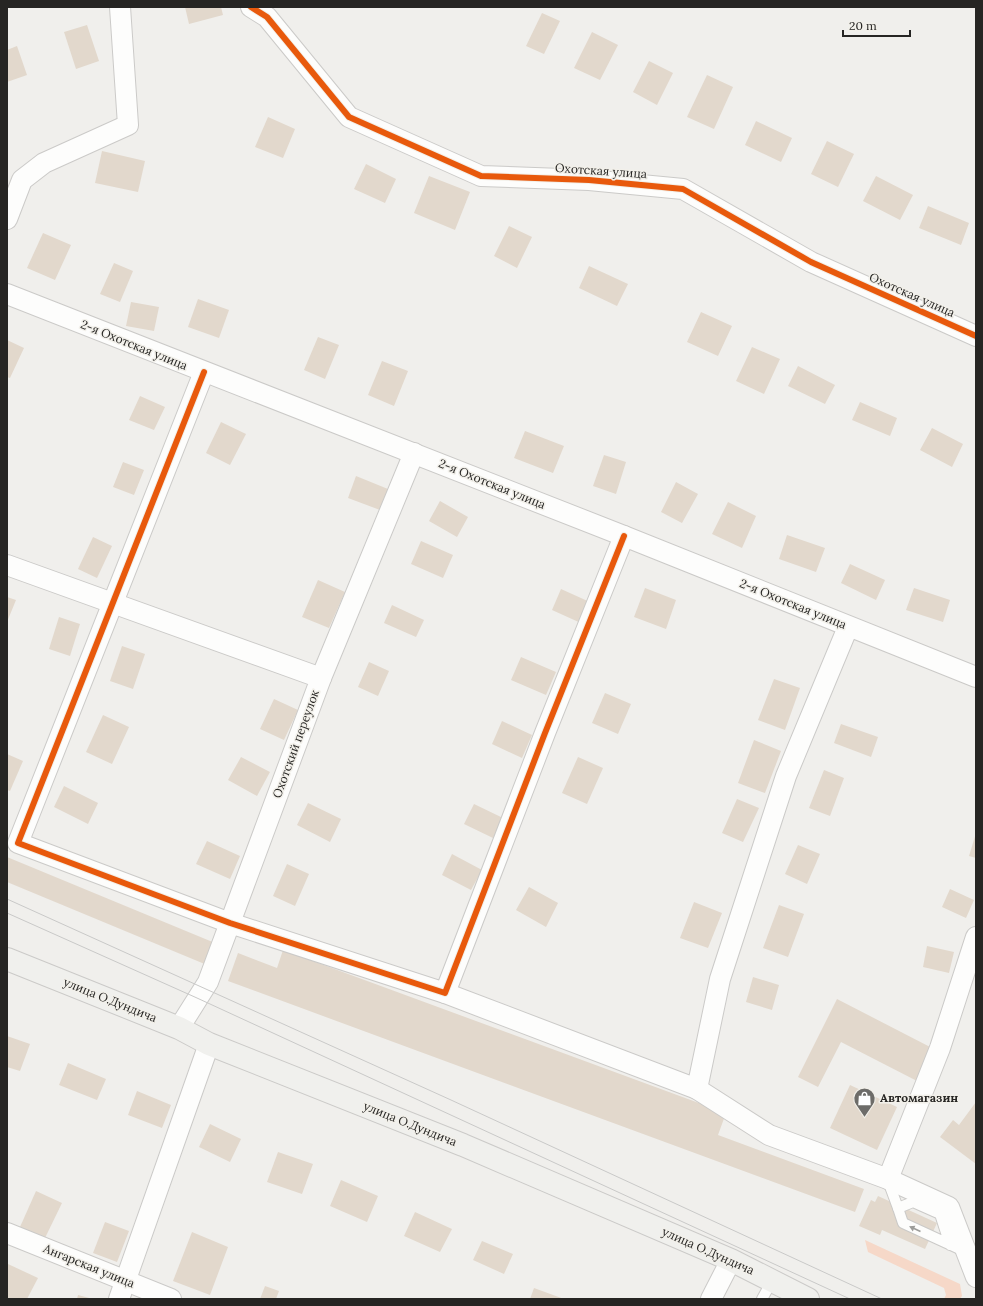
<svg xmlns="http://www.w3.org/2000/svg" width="983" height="1306" font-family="Lora,serif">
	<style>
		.green { fill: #f6d8c8 }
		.building { fill: #e2d8cc }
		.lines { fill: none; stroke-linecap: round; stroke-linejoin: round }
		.service-casing { stroke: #cbcac8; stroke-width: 12 }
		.minor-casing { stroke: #cbcac8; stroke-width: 22 }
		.secondary-casing { stroke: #cbcac8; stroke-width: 24 }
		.service { stroke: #fdfdfc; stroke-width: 10 }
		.minor { stroke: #fdfdfc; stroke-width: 20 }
		.secondary { stroke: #f0f0ed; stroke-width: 22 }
		.tram { stroke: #c9c9c8; stroke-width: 1 }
		.cycleway-casing { stroke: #f2f0ea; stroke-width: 8 }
		.cycleway { stroke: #e8590c; stroke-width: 6 }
		.oneway { fill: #9c9c9a }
		.labels { text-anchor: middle; stroke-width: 3; stroke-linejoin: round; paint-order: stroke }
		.street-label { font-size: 12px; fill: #262523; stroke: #f2f0ea }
		.poi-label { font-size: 12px; font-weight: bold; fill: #262523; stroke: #f2f0ea; text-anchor: start }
	</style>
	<rect width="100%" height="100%" fill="#f0efec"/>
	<path class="green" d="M865 1240 960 1284 962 1296 960 1299H944L946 1295 944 1288 868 1252Z"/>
	<g class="building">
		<path d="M185 7H221L223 15 189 24Z"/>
		<path d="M542 13 560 21 544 54 526 46Z"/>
		<path d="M87 25 99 61 76 69 64 32Z"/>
		<path d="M592 32 618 45 600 80 574 68Z"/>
		<path d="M17 46 27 75 7 82V50Z"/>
		<path d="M649 61 673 73 657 105 633 92Z"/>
		<path d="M707 75 733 87 714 129 687 117Z"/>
		<path d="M268 117 295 129 283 158 255 147Z"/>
		<path d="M756 121 792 138 781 162 745 145Z"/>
		<path d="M827 141 854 154 838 187 811 174Z"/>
		<path d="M102 151 145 161 138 192 95 183Z"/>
		<path d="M366 164 396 179 385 203 354 189Z"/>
		<path d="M429 176 470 192 455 230 414 213Z"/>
		<path d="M876 176 913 195 900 220 863 201Z"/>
		<path d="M928 206 969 223 961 245 919 228Z"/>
		<path d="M509 226 532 237 517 268 494 256Z"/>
		<path d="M43 233 71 245 55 280 27 268Z"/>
		<path d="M114 263 133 271 120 302 100 294Z"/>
		<path d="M589 266 628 284 617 306 579 288Z"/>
		<path d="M198 299 229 310 219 338 188 327Z"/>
		<path d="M131 302 159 307 154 331 126 326Z"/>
		<path d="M701 312 732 326 718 356 687 342Z"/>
		<path d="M318 337 339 345 325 379 304 370Z"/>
		<path d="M7 340 24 348 10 378 7 377Z"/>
		<path d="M752 347 780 359 764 394 736 381Z"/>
		<path d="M382 361 408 371 394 406 368 395Z"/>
		<path d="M798 366 835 385 825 404 788 386Z"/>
		<path d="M140 396 165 407 154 430 129 420Z"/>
		<path d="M860 402 897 418 890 436 852 420Z"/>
		<path d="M221 422 246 434 230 465 206 453Z"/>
		<path d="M932 428 963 444 952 467 920 450Z"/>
		<path d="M525 431 564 446 553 473 514 458Z"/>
		<path d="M604 455 626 462 616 494 593 486Z"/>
		<path d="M123 462 144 470 134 495 113 487Z"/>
		<path d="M356 476 388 489 380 510 348 498Z"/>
		<path d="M676 482 698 494 682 523 661 512Z"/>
		<path d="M440 501 468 517 457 537 429 521Z"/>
		<path d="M728 502 756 516 742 548 712 534Z"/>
		<path d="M787 535 825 548 816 572 779 559Z"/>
		<path d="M93 537 112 546 97 578 78 569Z"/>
		<path d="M421 541 453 555 443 578 411 564Z"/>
		<path d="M850 564 885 580 876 600 841 583Z"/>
		<path d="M318 580 345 592 329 628 302 617Z"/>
		<path d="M645 588 676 600 666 629 634 617Z"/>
		<path d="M914 588 950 600 943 622 906 610Z"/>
		<path d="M561 589 592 603 583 624 552 610Z"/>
		<path d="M7 597 16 600 7 622Z"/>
		<path d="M392 605 424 620 416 637 384 623Z"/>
		<path d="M59 617 80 624 70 656 49 649Z"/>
		<path d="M122 646 145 654 133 689 110 681Z"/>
		<path d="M521 657 556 672 546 695 511 680Z"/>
		<path d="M369 662 389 671 378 696 358 687Z"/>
		<path d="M774 679 800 688 785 730 758 720Z"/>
		<path d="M605 693 631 704 618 734 592 723Z"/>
		<path d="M274 699 298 710 284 740 260 729Z"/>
		<path d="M103 715 129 727 112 764 86 752Z"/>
		<path d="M502 721 532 735 522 758 492 744Z"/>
		<path d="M841 724 878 737 871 757 834 743Z"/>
		<path d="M754 740 781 751 765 793 738 783Z"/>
		<path d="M7 754 23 761 10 791 7 790Z"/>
		<path d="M241 757 270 772 257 796 228 780Z"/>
		<path d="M578 757 603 768 587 804 562 793Z"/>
		<path d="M824 770 844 778 830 816 809 808Z"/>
		<path d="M64 786 98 803 88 824 54 807Z"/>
		<path d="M737 799 759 808 743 842 722 833Z"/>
		<path d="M308 803 341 819 330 842 297 825Z"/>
		<path d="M474 804 503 818 493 838 464 824Z"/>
		<path d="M976 833V858L969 856Z"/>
		<path d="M207 841 240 856 230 879 196 864Z"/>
		<path d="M798 845 820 854 807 884 785 874Z"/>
		<path d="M452 854 482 870 471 890 442 875Z"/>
		<path d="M7 857 215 943 207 965 7 882Z"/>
		<path d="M287 864 309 874 295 906 273 896Z"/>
		<path d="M529 887 558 903 546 927 516 910Z"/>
		<path d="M950 889 974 900 966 918 942 907Z"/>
		<path d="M694 902 722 913 708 948 680 938Z"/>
		<path d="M779 905 804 914 788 957 763 948Z"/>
		<path d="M927 946 954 952 949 973 923 967Z"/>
		<path d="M283 950 726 1113 718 1135 864 1189 855 1212 228 981 238 953 277 968Z"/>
		<path d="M753 977 779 985 772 1010 746 1002Z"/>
		<path d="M837 999 934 1049 917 1081 841 1042 818 1087 798 1077Z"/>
		<path d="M7 1036 30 1044 20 1071 7 1067Z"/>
		<path d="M68 1063 106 1079 97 1100 59 1085Z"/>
		<path d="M850 1085 897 1107 877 1150 830 1128Z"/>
		<path d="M137 1091 171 1105 162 1128 128 1115Z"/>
		<path d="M976 1102V1164L940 1137 953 1120 959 1125Z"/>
		<path d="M210 1124 241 1139 230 1162 199 1147Z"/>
		<path d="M278 1152 313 1164 302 1194 267 1182Z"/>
		<path d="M341 1180 378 1196 367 1222 330 1206Z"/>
		<path d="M36 1191 62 1203 45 1238 20 1227Z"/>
		<path d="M878 1196 937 1223 925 1249 882 1230 880 1235 859 1226 871 1200 875 1202Z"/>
		<path d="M415 1212 452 1229 440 1252 404 1236Z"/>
		<path d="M105 1222 129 1231 117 1262 93 1253Z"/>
		<path d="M192 1232 228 1247 210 1295 173 1281Z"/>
		<path d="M482 1241 513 1254 504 1274 473 1260Z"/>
		<path d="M8 1264 38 1278 27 1299H7Z"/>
		<path d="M265 1286 279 1291 276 1299H260Z"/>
		<path d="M534 1288 564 1299H530Z"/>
		<path d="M78 1295 93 1299H77Z"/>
	</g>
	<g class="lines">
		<defs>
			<g id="service">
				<path d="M888 1181 898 1208"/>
				<path d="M950 1245 940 1214 913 1202 898 1208 903 1223 964 1251"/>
				<path d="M762 1299 772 1281"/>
			</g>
			<g id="minor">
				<path d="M251 7 267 17 349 117 481 176 589 180 683 189 811 262 976 336"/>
				<path d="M7 219 22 180 44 163 128 125 120 7"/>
				<path d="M7 294 624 536 976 677"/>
				<path d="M204 372 18 843 230 923 445 993 545 733 624 536"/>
				<path d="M7 565 321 678 208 982 179 1028"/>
				<path d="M321 678 414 453"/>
				<path d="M445 993 697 1089 720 979 786 776 848 627"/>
				<path d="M697 1089 769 1135 888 1179 940 1048 976 937"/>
				<path d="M888 1179 949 1207 976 1277"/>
				<path d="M7 1233 171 1299"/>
				<path d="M119 1299 209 1044"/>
				<path d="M711 1299 731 1260"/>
			</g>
			<path id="secondary" d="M7 959 179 1028 209 1044 463 1145 731 1260 808 1299"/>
		</defs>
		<use href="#service" class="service-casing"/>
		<use href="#minor" class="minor-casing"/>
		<use href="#secondary" class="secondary-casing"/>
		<use href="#service" class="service"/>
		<use href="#minor" class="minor"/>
		<use href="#secondary" class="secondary"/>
		<g class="tram">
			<path d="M7 899 451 1100 882 1299"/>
			<path d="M7 913 197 998 850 1299"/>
		</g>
		<defs>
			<g id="cycleway">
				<path d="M251 7 267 17 349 117 481 176 589 180 683 189 811 262 976 336"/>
				<path d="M204 372 18 843 230 923 445 993 545 733 624 536"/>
			</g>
		</defs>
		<use href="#cycleway" class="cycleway-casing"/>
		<use href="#cycleway" class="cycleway"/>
	</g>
	<defs><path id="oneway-solid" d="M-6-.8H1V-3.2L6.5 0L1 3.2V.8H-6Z"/></defs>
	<use class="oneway" href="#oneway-solid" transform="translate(915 1229) rotate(-156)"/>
	<defs>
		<symbol id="shop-pin" viewBox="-11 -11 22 30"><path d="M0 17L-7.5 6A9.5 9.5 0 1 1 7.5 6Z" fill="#6d6c69" stroke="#f2f0ea"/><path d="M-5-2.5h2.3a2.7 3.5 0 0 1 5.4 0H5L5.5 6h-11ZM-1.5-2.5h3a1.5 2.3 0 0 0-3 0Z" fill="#fff"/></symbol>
	</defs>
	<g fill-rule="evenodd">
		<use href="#shop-pin" x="852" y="1086" width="25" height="34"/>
	</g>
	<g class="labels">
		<g class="street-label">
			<text transform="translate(601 171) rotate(4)" y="4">Охотская улица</text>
			<text transform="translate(912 295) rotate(24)" y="4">Охотская улица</text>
			<text transform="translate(134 345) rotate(22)" y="4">2-я Охотская улица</text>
			<text transform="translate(492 484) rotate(22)" y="4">2-я Охотская улица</text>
			<text transform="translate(793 604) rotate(22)" y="4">2-я Охотская улица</text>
			<text transform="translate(296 744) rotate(-70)" y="4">Охотский переулок</text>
			<text transform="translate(110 1000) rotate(22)" y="4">улица О.Дундича</text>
			<text transform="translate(410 1124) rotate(22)" y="4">улица О.Дундича</text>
			<text transform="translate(708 1251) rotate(24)" y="4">улица О.Дундича</text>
			<text transform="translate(89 1266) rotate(22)" y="4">Ангарская улица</text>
		</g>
		<g class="poi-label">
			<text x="880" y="1102">Автомагазин</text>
		</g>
	</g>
	<rect width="983" height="1306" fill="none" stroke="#262523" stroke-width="16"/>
	<path d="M843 30v6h67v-6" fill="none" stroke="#262523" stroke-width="2"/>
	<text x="849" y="30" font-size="12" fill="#262523" stroke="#f2f0ea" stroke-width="3" paint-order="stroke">20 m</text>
</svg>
